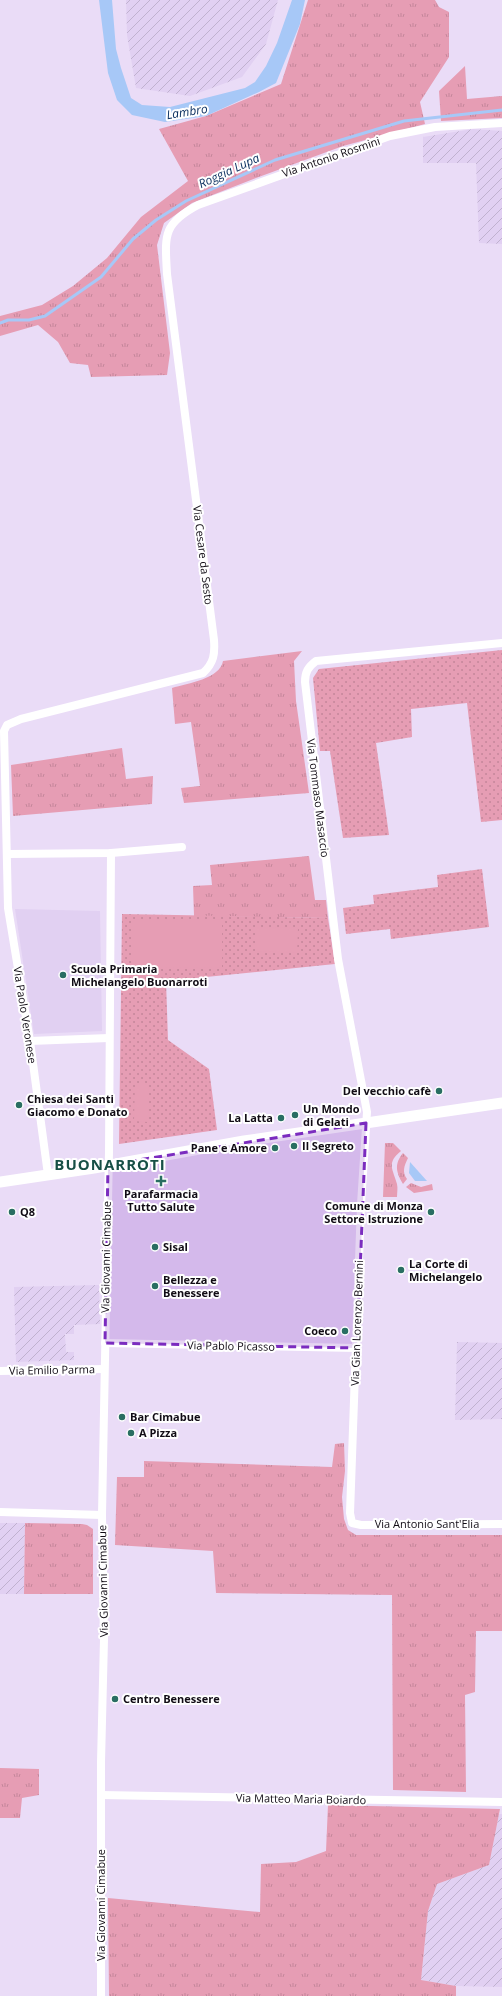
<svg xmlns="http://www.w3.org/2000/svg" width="502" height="1996" font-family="'Open Sans',sans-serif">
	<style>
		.built { fill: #e1d0f2 }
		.industrial { fill: url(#industrial-furrows) }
		.grass { fill: url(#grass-tufts) }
		.park { fill: url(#park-dots) }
		.pitch { fill: #e69db4 }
		.water { fill: #a7c8f7 }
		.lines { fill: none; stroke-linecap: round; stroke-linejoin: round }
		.stream { stroke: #a7c8f7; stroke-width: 3 }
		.street { stroke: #fff; stroke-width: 8 }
		.secondary { stroke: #fff; stroke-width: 11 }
		.marked { fill: #7b2cbf; fill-opacity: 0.2; stroke: #7b2cbf; stroke-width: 3; stroke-dasharray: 8 5; stroke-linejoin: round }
		.poi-dot { fill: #296e62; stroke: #fff; stroke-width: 1.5 }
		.labels { text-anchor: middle; stroke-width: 4; stroke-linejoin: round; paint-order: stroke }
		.street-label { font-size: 11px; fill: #110c15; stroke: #fff }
		.poi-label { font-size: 11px; font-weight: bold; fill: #110c15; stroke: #fff; text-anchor: start }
		.water-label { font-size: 12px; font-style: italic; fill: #0d3161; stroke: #fff }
		.district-label { font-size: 15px; font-weight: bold; letter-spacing: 1px; fill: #174f46; stroke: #fff }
	</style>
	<defs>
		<pattern id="industrial-furrows" width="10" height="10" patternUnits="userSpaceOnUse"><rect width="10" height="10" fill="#e1d0f2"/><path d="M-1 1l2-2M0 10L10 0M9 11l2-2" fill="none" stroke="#c0b1cf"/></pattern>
		<pattern id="grass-tufts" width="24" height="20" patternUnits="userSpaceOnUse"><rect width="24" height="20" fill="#e69db4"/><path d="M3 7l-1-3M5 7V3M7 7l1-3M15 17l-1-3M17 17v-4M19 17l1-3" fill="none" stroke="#c4869a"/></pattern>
		<pattern id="park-dots" width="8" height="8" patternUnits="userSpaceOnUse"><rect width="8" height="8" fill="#e69db4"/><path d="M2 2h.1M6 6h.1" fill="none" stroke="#c4869a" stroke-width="1.8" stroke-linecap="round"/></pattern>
	</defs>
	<rect width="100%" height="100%" fill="#eadcf7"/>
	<path class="built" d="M15 909 100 911 102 1031 34 1034Z"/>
	<g class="industrial">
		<path d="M126 0H278L266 44 242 77 190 96 136 88 127 35Z"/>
		<path d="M473 129 502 131V244L479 243 476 163H423V137Z"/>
		<path d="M99 1285 100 1324 74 1325V1334H65L66 1352H74V1360L16 1362 14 1287Z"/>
		<path d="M457 1342 502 1343V1419L455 1420Z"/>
		<path d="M0 1523H25L24 1594H0Z"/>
		<path d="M499 1814H502V1987L456 1986 421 1980 428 1911 437 1884 489 1865Z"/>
	</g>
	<g class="grass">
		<path d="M308 0H435L439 7 449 12V57L420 102 425 124 343 146 256 178 192 203 164 223 157 245 170 353 167 375 91 377 88 365 70 363 58 342 38 325 0 336V316L42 305 73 286 107 258 141 217 188 181 159 129 206 116 281 84Z"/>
		<path d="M465 66 467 99 502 96V118L441 121 439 91Z"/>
		<path d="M302 651 294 661 296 701 309 793 184 803 181 788 200 786 191 722 175 724 172 688C188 683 220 679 223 661Z"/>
		<path d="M122 748 126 779 153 776 152 804 13 816 11 765Z"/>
		<path d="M309 856 315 900H326L328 918 194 916 193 886 212 885 210 865Z"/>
		<path d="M385 1143H393L401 1151C386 1163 393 1169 397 1184 398 1188 397 1193 397 1197H383Z"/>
		<path d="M403 1153 408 1158C404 1166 402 1172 407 1179L403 1184C396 1172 394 1164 403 1153Z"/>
		<path d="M411 1183 421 1187 432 1184 433 1190 414 1193 406 1187Z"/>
		<path d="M344 1443 345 1471 342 1497 344 1519 348 1530 356 1535H502V1631H476L475 1692 465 1695 466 1792 393 1790 392 1595 216 1593 213 1551 115 1545 117 1477H144V1461L332 1467 335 1444Z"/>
		<path d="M25 1523 82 1524 87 1525 93 1529V1594H24Z"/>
		<path d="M0 1768 39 1769V1795L22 1798 20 1818H0Z"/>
		<path d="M328 1805 500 1809 489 1865 437 1884 428 1911 421 1980 456 1986V1996H109L108 1898 260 1912 261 1864 296 1862 326 1851Z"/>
	</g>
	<g class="park">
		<path d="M502 650V820L481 822 467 703 411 709 412 737 376 743 389 835 343 838 330 751H320L313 678 319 669Z"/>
		<path d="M482 869 489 927 391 939 390 929 346 934 343 908 374 904 373 895 438 887 437 875Z"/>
		<path d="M122 914 328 918 335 964 166 981 168 1040 209 1069 217 1130 119 1144Z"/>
	</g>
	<g class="pitch">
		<path d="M132 919 222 920V968L132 967Z"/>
		<path d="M256 927 298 928 297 953 256 951Z"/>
		<path d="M135 1084H149L148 1122 134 1121Z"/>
	</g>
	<g class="water">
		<path d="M99 0H112L116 49 121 68 131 98 142 105 170 107 245 88 255 82 266 66 277 43 292 0H305L300 24 276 83 259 92 206 116 165 122 132 115 117 100 108 73Z"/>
		<path d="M410 1162 427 1181H415L409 1173Z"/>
	</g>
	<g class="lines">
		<path class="stream" d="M0 323 8 320H29L45 316 101 277 133 239 156 220 186 201 275 160 404 121 502 110"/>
		<g class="street">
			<path d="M502 643 316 661C308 667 305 672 305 682L338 959 367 1112 361 1204 350 1513 352 1523 361 1525 502 1524"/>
			<path d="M8 854 111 853 182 847"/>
			<path d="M30 1041 109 1038"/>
			<path d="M48 1175 30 1041 8 908 4 731 7 725 21 719 203 673C214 663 215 654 214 640L167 274C165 236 162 224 198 205L390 136 435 127 502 123"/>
			<path d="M105 1343 357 1348"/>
			<path d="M0 1371 104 1369"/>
			<path d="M0 1512 102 1515"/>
			<path d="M101 1795 502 1802"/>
			<path d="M101 1996V1762L104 1639 102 1515 109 1152 111 853"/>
		</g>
		<path class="secondary" d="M0 1182 94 1168 244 1141 502 1103"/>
	</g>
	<path class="marked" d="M366 1123 357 1348 105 1343 108 1165Z"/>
	<g class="poi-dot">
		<circle cx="63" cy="975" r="4"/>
		<circle cx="439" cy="1091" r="4"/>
		<circle cx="19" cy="1105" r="4"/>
		<circle cx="295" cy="1115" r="4"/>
		<circle cx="281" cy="1118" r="4"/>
		<circle cx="294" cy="1146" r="4"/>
		<circle cx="275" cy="1148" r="4"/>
		<path d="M159 1175h4v4h4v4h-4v4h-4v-4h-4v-4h4z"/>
		<circle cx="12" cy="1212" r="4"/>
		<circle cx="431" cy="1212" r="4"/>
		<circle cx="155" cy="1247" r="4"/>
		<circle cx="401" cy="1270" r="4"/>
		<circle cx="155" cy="1286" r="4"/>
		<circle cx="345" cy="1331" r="4"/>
		<circle cx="122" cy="1417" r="4"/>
		<circle cx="131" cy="1433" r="4"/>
		<circle cx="115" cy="1699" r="4"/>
	</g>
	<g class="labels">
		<g class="street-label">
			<text transform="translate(331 157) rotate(-19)" y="4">Via Antonio Rosmini</text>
			<text transform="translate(203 555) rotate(83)" y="4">Via Cesare da Sesto</text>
			<text transform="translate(318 798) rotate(83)" y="4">Via Tommaso Masaccio</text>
			<text transform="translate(25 1015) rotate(81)" y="4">Via Paolo Veronese</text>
			<text transform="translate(106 1257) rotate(-89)" y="4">Via Giovanni Cimabue</text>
			<text transform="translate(357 1323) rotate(-88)" y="4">Via Gian Lorenzo Bernini</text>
			<text transform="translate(231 1346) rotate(1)" y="4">Via Pablo Picasso</text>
			<text transform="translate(52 1370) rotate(-1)" y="4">Via Emilio Parma</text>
			<text x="427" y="1528">Via Antonio Sant'Elia</text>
			<text transform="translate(103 1581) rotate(-91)" y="4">Via Giovanni Cimabue</text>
			<text transform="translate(301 1799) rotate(1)" y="4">Via Matteo Maria Boiardo</text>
			<text transform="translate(101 1905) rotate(-90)" y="4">Via Giovanni Cimabue</text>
		</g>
		<g class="poi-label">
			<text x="71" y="973">Scuola Primaria<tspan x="71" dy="13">Michelangelo Buonarroti</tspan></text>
			<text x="431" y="1095" text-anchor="end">Del vecchio cafè</text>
			<text x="27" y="1103">Chiesa dei Santi<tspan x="27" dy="13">Giacomo e Donato</tspan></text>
			<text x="303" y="1113">Un Mondo<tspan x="303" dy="13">di Gelati</tspan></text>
			<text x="273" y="1122" text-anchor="end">La Latta</text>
			<text x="302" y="1150">Il Segreto</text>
			<text x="267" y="1152" text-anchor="end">Pane e Amore</text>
			<text x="161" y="1198" text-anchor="middle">Parafarmacia<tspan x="161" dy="13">Tutto Salute</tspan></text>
			<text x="423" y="1210" text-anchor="end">Comune di Monza<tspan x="423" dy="13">Settore Istruzione</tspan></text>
			<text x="20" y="1216">Q8</text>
			<text x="163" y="1251">Sisal</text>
			<text x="409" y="1268">La Corte di<tspan x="409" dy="13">Michelangelo</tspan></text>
			<text x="163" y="1284">Bellezza e<tspan x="163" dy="13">Benessere</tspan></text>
			<text x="337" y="1335" text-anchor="end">Coeco</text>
			<text x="130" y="1421">Bar Cimabue</text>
			<text x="139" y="1437">A Pizza</text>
			<text x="123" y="1703">Centro Benessere</text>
		</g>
		<g class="water-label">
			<text transform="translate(187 112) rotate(-9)" y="4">Lambro</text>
			<text transform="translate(229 171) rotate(-25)" y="4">Roggia Lupa</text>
		</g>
		<g class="district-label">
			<text x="110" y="1170">BUONARROTI</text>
		</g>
	</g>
</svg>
